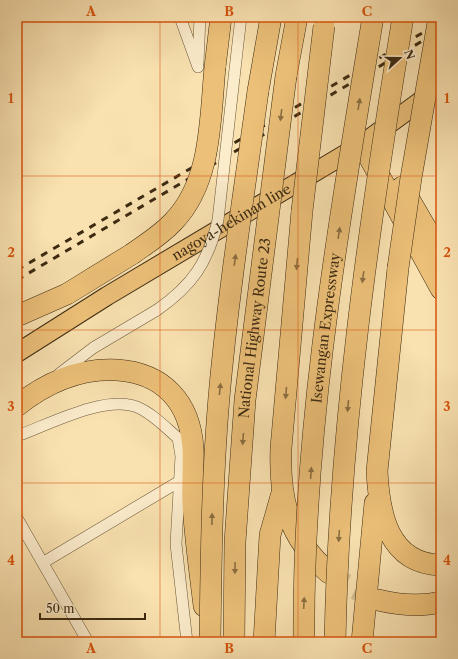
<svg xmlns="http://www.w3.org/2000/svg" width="458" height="659" font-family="'Libre Caslon Text',serif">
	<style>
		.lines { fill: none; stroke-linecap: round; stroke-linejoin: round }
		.highway-tunnel { stroke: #d3bc90; stroke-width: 21; stroke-dasharray: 21 10; stroke-linecap: butt }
		.street-casing { stroke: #6b583a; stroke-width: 12 }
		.primary-casing { stroke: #3c2a12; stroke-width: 20 }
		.highway-casing { stroke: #3c2a12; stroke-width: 22 }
		.street { stroke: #fbeccc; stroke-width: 11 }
		.primary { stroke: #ecc078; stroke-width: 18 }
		.highway { stroke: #ecc078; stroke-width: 21 }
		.rail { stroke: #3c2a12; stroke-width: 3; stroke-dasharray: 7 7; stroke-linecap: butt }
		.street-bridge-casing { stroke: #6b583a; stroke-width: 12; stroke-linecap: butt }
		.highway-bridge-casing { stroke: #3c2a12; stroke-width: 22; stroke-linecap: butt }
		.street-bridge { stroke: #fbeccc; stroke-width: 11 }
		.highway-bridge { stroke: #ecc078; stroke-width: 21 }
		.oneway { fill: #8b6e40 }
		.grid { fill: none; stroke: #d7540d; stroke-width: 1; stroke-opacity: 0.55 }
		.labels { text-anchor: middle; stroke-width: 3; stroke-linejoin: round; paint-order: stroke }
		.street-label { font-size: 14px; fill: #3c2a12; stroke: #fbeccc }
		.neatline { fill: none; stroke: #d7540d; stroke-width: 1.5 }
		.grid-label { font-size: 13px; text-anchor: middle; font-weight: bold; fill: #d7540d }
	</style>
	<rect width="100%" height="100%" fill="#f9e1b0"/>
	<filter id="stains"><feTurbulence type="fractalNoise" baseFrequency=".005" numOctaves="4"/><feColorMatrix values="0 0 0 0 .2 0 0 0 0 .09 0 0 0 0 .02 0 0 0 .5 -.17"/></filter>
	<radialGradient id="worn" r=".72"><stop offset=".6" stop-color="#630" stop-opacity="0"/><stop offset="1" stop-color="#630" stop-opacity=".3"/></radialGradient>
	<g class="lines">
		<path class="highway-tunnel" d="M329 573 345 584 378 600"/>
		<defs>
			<g id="street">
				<path d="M180 17 198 67"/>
				<path d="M198 63 200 17"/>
				<path d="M234 78 241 17"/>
				<path d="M59 374 93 348 157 310"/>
				<path d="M17 436C48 425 106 394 137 407 152 413 166 428 178 438L181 456 176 544 187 642"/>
				<path d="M17 518 88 642"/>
				<path d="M44 562 180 481"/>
			</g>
			<g id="primary">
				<path id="s1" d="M17 353 107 296 362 144 441 86"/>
			</g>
			<g id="highway">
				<path d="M215 67 221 17"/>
				<path d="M286 76 297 17"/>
				<path d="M258 91 271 17"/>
				<path d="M362 144 441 289"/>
				<path d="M402 187 441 254"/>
				<path d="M302 211 281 448C279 500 288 537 329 573"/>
				<path d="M398 268 377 471C379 513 388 564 441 565"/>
				<path d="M17 316 67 294 132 254"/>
				<path d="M17 406C47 382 79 368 117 370 164 373 190 403 193 448 194 467 192 485 193 503 195 538 200 572 204 606"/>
				<path d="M378 600C399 605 420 607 441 602"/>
				<path d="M264 642 270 535 282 493"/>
				<path d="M362 642 375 503"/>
			</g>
		</defs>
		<use href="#street" class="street-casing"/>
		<use href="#primary" class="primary-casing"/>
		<use href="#highway" class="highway-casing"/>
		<use href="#street" class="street"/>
		<use href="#primary" class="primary"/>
		<use href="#highway" class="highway"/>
		<g class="rail">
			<path d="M17 270 441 22"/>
			<path d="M17 280 441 30"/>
		</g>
		<defs>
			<path id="street-bridge" d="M157 310C193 285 208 262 218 220L234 78"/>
			<g id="highway-bridge">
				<path d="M302 211 324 26"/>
				<path d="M132 254C146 244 161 235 173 222 212 182 210 119 215 67"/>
				<path d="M398 268 411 178 439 17"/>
				<path d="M210 642C211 560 212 479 219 397 228 295 244 193 258 91"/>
				<path id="s2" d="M234 642 235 542 245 400 286 76"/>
				<path id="s3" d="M304 642C302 432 339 223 373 17"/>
				<path d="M335 642C339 431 369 224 403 17"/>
			</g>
		</defs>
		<use href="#street-bridge" class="street-bridge-casing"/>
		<use href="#highway-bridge" class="highway-bridge-casing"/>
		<use href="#street-bridge" class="street-bridge"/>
		<use href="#highway-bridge" class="highway-bridge"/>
	</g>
	<defs><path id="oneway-solid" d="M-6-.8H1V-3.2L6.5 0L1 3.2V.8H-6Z"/></defs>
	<g class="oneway">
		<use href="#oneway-solid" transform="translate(359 104) rotate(-81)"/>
		<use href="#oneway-solid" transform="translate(281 115) rotate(97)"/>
		<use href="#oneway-solid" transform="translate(339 233) rotate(-81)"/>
		<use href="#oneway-solid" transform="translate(235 260) rotate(-82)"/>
		<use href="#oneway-solid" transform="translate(297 264) rotate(95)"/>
		<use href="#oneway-solid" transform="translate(363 277) rotate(98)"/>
		<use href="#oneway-solid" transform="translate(220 389) rotate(-84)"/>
		<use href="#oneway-solid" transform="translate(286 393) rotate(95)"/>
		<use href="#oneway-solid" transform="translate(348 406) rotate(95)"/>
		<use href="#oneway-solid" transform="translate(243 439) rotate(94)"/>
		<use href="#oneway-solid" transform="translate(311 473) rotate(-86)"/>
		<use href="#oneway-solid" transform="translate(212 519) rotate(-89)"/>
		<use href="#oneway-solid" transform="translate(339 536) rotate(94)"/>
		<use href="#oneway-solid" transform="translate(235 568) rotate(91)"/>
		<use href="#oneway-solid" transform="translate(304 603) rotate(-87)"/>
	</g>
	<path class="grid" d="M160 17V642M298 17V642M17 176H441M17 330H441M17 483H441"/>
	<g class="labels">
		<g class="street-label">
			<text dy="5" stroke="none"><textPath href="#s1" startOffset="251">nagoya-hekinan line</textPath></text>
			<text dy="5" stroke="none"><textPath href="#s2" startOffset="315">National Highway Route 23</textPath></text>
			<text dy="5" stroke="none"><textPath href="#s3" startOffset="315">Isewangan Expressway</textPath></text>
		</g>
	</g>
	<rect width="458" height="659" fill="none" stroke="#f9e1b0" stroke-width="44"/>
	<g transform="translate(400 58) rotate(69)" stroke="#fbeccc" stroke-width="3" paint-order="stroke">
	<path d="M0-3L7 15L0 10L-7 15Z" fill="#3c2a12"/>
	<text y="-6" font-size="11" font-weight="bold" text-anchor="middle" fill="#3c2a12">N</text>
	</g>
	<path d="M40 613v6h105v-6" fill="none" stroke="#3c2a12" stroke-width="2"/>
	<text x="46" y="613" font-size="12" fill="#3c2a12" stroke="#fbeccc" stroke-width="3" paint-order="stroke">50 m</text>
	<rect x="22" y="22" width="414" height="615" class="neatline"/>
	<g class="grid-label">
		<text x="91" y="16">A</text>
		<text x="229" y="16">B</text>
		<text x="367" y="16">C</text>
		<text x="11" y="103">1</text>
		<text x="447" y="103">1</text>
		<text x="11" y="257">2</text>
		<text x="447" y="257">2</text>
		<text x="11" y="411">3</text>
		<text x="447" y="411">3</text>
		<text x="11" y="565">4</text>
		<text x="447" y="565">4</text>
		<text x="91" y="653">A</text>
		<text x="229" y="653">B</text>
		<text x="367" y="653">C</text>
	</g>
	<rect width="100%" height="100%" filter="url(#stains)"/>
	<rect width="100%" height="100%" fill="url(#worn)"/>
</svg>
